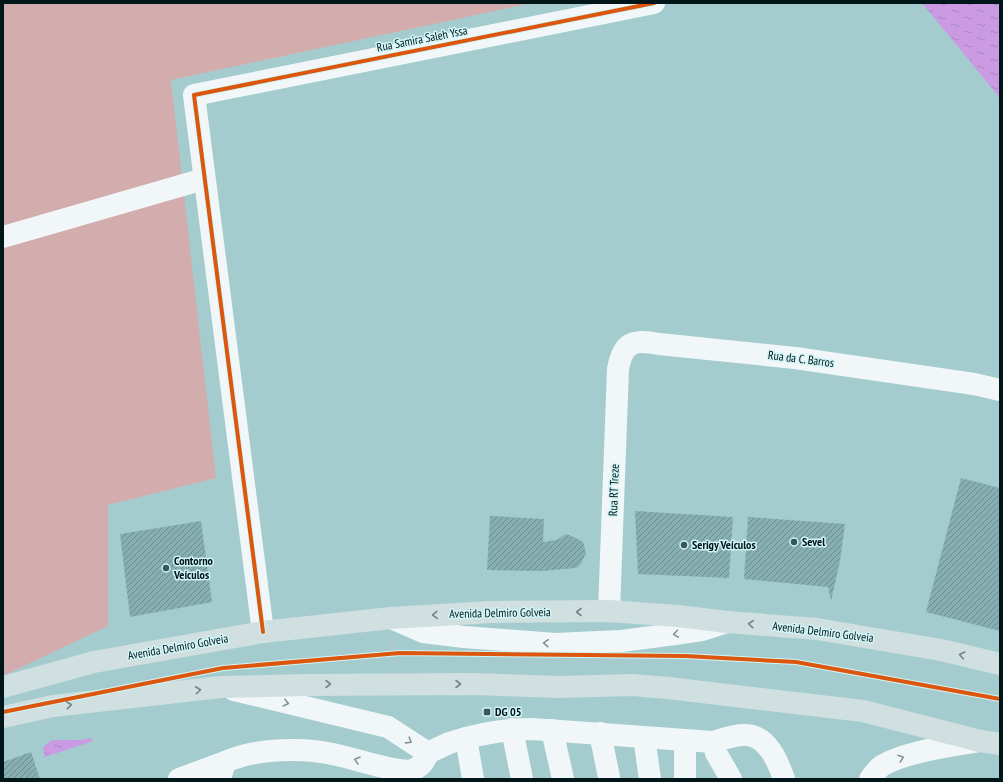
<svg xmlns="http://www.w3.org/2000/svg" width="1003" height="782" font-family="'PT Sans Narrow',sans-serif">
	<style>
		.grass { fill: #d3adae }
		.water { fill: url(#water-ripples) }
		.building { fill: url(#building-hatch) }
		.lines { fill: none; stroke-linecap: round; stroke-linejoin: round }
		.path { stroke: #b8c4c5; stroke-width: 2.5; stroke-dasharray: 4 2; stroke-linecap: butt }
		.minor { stroke: #f1f7f8; stroke-width: 22 }
		.major { stroke: #d0dfe0; stroke-width: 22 }
		.cycleway-casing { stroke: #d2f5f7; stroke-width: 6 }
		.cycleway { stroke: #dc560d; stroke-width: 4 }
		.oneway { stroke: #728586 }
		.oneway2 { stroke: #859293 }
		.poi-dot { fill: #395658; stroke: #d2f5f7; stroke-width: 1.5 }
		.labels { text-anchor: middle; stroke-width: 3; stroke-linejoin: round; paint-order: stroke }
		.street-label { font-size: 12px; fill: #001618; stroke: #d2f5f7 }
		.poi-label { font-size: 12px; font-weight: bold; fill: #001618; stroke: #d2f5f7; text-anchor: start }
	</style>
	<defs>
		<pattern id="water-ripples" width="26" height="14" patternUnits="userSpaceOnUse"><rect width="26" height="14" fill="#ca9ae2"/><path d="M2 4q2-2 4 0t4 0M15 11q2-2 4 0t4 0" fill="none" stroke="#ac84c1"/></pattern>
		<pattern id="building-hatch" width="6" height="6" patternUnits="userSpaceOnUse"><rect width="6" height="6" fill="#87afb2"/><path d="M-1 1l2-2M0 6l6-6M5 7l2-2" fill="none" stroke="#6c8d90"/></pattern>
	</defs>
	<rect width="100%" height="100%" fill="#a4ccce"/>
	<path class="grass" d="M3 3H532L171 80 216 478 108 505V626L3 676Z"/>
	<g class="water">
		<path d="M922 3H1000V98Z"/>
		<path d="M91 738 93 741 45 757 43 747 52 740H81Z"/>
	</g>
	<g class="building">
		<path d="M961 478 1000 488V631L926 612Z"/>
		<path d="M635 511 733 517 729 578 638 574Z"/>
		<path d="M490 516 544 519 543 542 557 540 566 534 574 537 583 542 586 553 581 564 576 568 542 571 487 570Z"/>
		<path d="M748 517 845 524 840 561 831 601 828 587 744 579Z"/>
		<path d="M201 521 212 602 130 617 120 534Z"/>
		<path d="M31 752 40 779H3V762Z"/>
	</g>
	<g class="lines">
		<path class="path" d="M392 641 394 666"/>
		<g class="minor">
			<path d="M3 237 204 179"/>
			<path d="M609 611 618 369C623 342 633 339 659 344L795 358 974 384 1000 390"/>
			<path d="M391 618 423 632 464 637 555 644 621 641 675 634 702 630 727 622"/>
			<path d="M263 632 194 95 654 3"/>
			<path d="M234 690 388 727 428 753 449 743 466 738 473 779"/>
			<path d="M512 729 522 779"/>
			<path d="M552 730 563 779"/>
			<path d="M600 733 609 777"/>
			<path d="M644 737 650 779"/>
			<path d="M466 738C490 732 508 729 532 729L713 742 716 753 731 779"/>
			<path d="M713 742C723 739 735 734 746 735 768 736 778 762 784 779"/>
			<path d="M179 779 225 762"/>
			<path d="M220 779 225 762C257 748 304 747 337 755 353 758 399 774 412 770 421 768 425 761 428 753"/>
			<path d="M685 779V741"/>
			<path d="M870 779C874 774 878 768 883 765 908 751 951 746 980 741"/>
		</g>
		<g class="major">
			<path d="M3 687 94 662 263 632 391 618 491 612 609 611 678 616 727 622 817 629 941 650 1000 664"/>
			<path d="M3 717 53 706 221 687 307 685 473 684 559 687 632 685 668 688 863 711 980 741 1000 744"/>
		</g>
		<defs>
			<g id="cycleway">
				<path d="M263 632 194 95 654 3"/>
				<path d="M3 712 223 668 400 653 685 656 796 662 1000 699"/>
			</g>
		</defs>
		<use href="#cycleway" class="cycleway-casing"/>
		<use href="#cycleway" class="cycleway"/>
	</g>
	<defs><path id="oneway-chevron" d="M-2-3.5L2.5 0L-2 3.5" fill="none" stroke-width="1.6" stroke-linecap="round" stroke-linejoin="round"/></defs>
	<g class="oneway">
		<use href="#oneway-chevron" transform="translate(579 612) rotate(180)"/>
		<use href="#oneway-chevron" transform="translate(435 615) rotate(176)"/>
		<use href="#oneway-chevron" transform="translate(751 624) rotate(-175)"/>
		<use href="#oneway-chevron" transform="translate(962 655) rotate(-167)"/>
		<use href="#oneway-chevron" transform="translate(328 684)"/>
		<use href="#oneway-chevron" transform="translate(458 684)"/>
		<use href="#oneway-chevron" transform="translate(198 690) rotate(-7)"/>
		<use href="#oneway-chevron" transform="translate(69 705) rotate(-6)"/>
	</g>
	<g class="oneway2">
		<use href="#oneway-chevron" transform="translate(676 634) rotate(172)"/>
		<use href="#oneway-chevron" transform="translate(546 643) rotate(-176)"/>
		<use href="#oneway-chevron" transform="translate(286 703) rotate(14)"/>
		<use href="#oneway-chevron" transform="translate(409 741) rotate(32)"/>
		<use href="#oneway-chevron" transform="translate(901 758) rotate(-19)"/>
		<use href="#oneway-chevron" transform="translate(357 760) rotate(-164)"/>
	</g>
	<g class="poi-dot">
		<circle cx="794" cy="542" r="4"/>
		<circle cx="684" cy="545" r="4"/>
		<circle cx="166" cy="568" r="4"/>
		<rect x="483" y="708" width="8" height="8" rx="2"/>
	</g>
	<g class="labels">
		<g class="street-label">
			<text transform="translate(422 39) rotate(-11)" y="4">Rua Samira Saleh Yssa</text>
			<text transform="translate(801 359) rotate(7)" y="4">Rua da C. Barros</text>
			<text transform="translate(614 490) rotate(-88)" y="4">Rua RT Treze</text>
			<text transform="translate(500 613) rotate(-1)" y="4">Avenida Delmiro Golveia</text>
			<text transform="translate(823 632) rotate(7)" y="4">Avenida Delmiro Golveia</text>
			<text transform="translate(178 647) rotate(-10)" y="4">Avenida Delmiro Golveia</text>
		</g>
		<g class="poi-label">
			<text x="802" y="546">Sevel</text>
			<text x="692" y="549">Serigy Veículos</text>
			<text x="174" y="565">Contorno<tspan x="174" dy="14">Veículos</tspan></text>
			<text x="495" y="716">DG 05</text>
		</g>
	</g>
	<rect width="1003" height="782" fill="none" stroke="#001618" stroke-width="8"/>
</svg>
